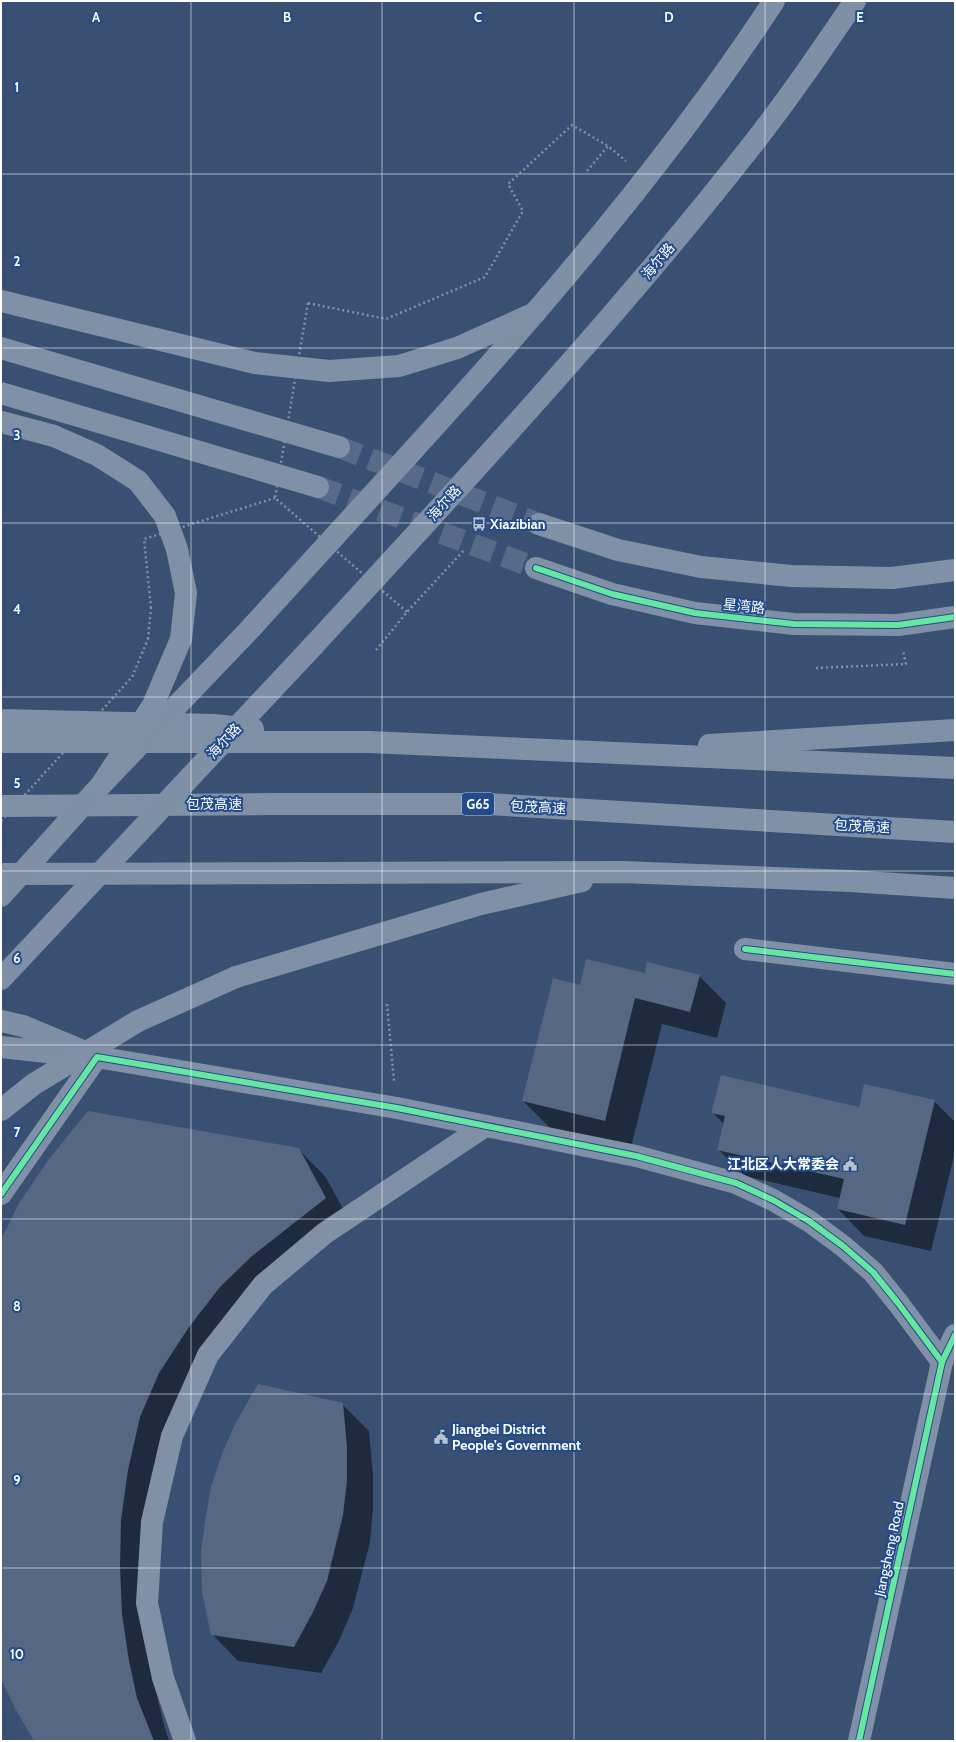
<svg xmlns="http://www.w3.org/2000/svg" width="956" height="1742" font-family="Cabin,'Noto Sans SC',sans-serif">
	<style>
		.shadow { fill: #0007 }
		.building { fill: #556783 }
		.lines { fill: none; stroke-linecap: round; stroke-linejoin: round }
		.highway-tunnel { stroke: #576a88; stroke-width: 22; stroke-dasharray: 22 11; stroke-linecap: butt }
		.path { stroke: #8091a7; stroke-width: 2.5; stroke-dasharray: 2 3; stroke-linecap: butt }
		.minor { stroke: #8091a7; stroke-width: 22 }
		.major { stroke: #7f8fa6; stroke-width: 22 }
		.highway { stroke: #8090a6; stroke-width: 22 }
		.path-bridge { stroke: #8091a7; stroke-width: 2.5; stroke-dasharray: 2 3; stroke-linecap: butt }
		.major-bridge { stroke: #7f8fa6; stroke-width: 22 }
		.highway-bridge { stroke: #8090a6; stroke-width: 22 }
		.cycleway-casing { stroke: #214b8b; stroke-width: 8 }
		.cycleway { stroke: #66e7a1; stroke-width: 6 }
		.grid { fill: none; stroke: #fff; stroke-width: 1; stroke-opacity: 0.55 }
		.labels { text-anchor: middle; stroke-width: 4; stroke-linejoin: round; paint-order: stroke }
		.shield { fill: #214b8b; stroke: #bcc9dc; stroke-width: 1 }
		.shield-label { font-size: 13px; font-weight: bold; fill: #fff }
		.street-label { font-size: 14px; fill: #fff; stroke: #214b8b }
		.poi-label { font-size: 14px; font-weight: bold; fill: #fff; stroke: #214b8b; text-anchor: start }
		.grid-label { font-size: 13px; text-anchor: middle; font-weight: bold; fill: #fff; stroke: #214b8b; stroke-width: 4; stroke-linejoin: round; paint-order: stroke }
	</style>
	<rect width="100%" height="100%" fill="#395073"/>
	<g class="shadow">
		<path d="M645 974 699 976 726 1003 717 1038 662 1024 631 1147 550 1128 523 1101 580 986Z"/>
		<path d="M934 1101 955 1122V1152L931 1251 864 1236 838 1209 840 1198 745 1176 718 1149 724 1124 712 1112 860 1108Z"/>
		<path d="M298 1149 325 1176 352 1225 279 1283 215 1354 154 1498 155 1688 164 1725 169 1741H35L1 1676V1242Z"/>
		<path d="M342 1404 369 1431 373 1475V1508L370 1542 353 1608 339 1641 321 1673 238 1661 212 1634Z"/>
	</g>
	<g class="building">
		<path d="M586 959 645 973 647 962 700 975 690 1012 635 998 605 1121 522 1101 553 978 580 985Z"/>
		<path d="M721 1075 859 1107 864 1084 935 1100 905 1225 837 1209 844 1179 717 1150 725 1116 711 1113Z"/>
		<path d="M88 1111 299 1148 326 1198 252 1256 220 1287 189 1327 159 1373 140 1417 128 1470 121 1520 120 1567 122 1614 129 1661 137 1698 154 1741H34L16 1710 1 1679V1240L19 1203 49 1159Z"/>
		<path d="M258 1384 343 1403 347 1447V1481L343 1515 327 1581 312 1614 294 1647 211 1635 202 1592 201 1552 205 1521 211 1487 222 1454 235 1424Z"/>
	</g>
	<g class="lines">
		<g class="highway-tunnel">
			<path d="M339 447 539 524"/>
			<path d="M318 487 536 568"/>
		</g>
		<g class="path">
			<path d="M587 171 608 146 626 161"/>
			<path d="M308 303 386 319 485 277 523 211 508 184 572 125 608 146"/>
			<path d="M148 639 151 608"/>
			<path d="M376 650 407 612 465 549"/>
			<path d="M816 668 906 664 903 651"/>
			<path d="M387 1004 394 1081"/>
		</g>
		<g class="minor">
			<path d="M539 524 618 550 701 567 791 576 892 578 955 570"/>
			<path d="M536 568 612 594 695 613 794 624 898 625 955 617"/>
			<path d="M745 949 955 974"/>
			<path d="M1 1194 97 1057 397 1108 636 1156 736 1183 773 1200 809 1221 843 1246 873 1272 898 1303 942 1362"/>
			<path d="M185 1741 163 1678 147 1603 152 1522 172 1436 208 1355 263 1285 325 1233 485 1126"/>
			<path d="M859 1741 942 1362 955 1335"/>
		</g>
		<g class="major">
			<path d="M252 627C434 426 625 228 774 1"/>
			<path d="M314 645C463 483 613 322 749 149 787 101 821 51 855 1"/>
			<path d="M1 1021 23 1026 97 1057"/>
			<path d="M1 1047 74 1055"/>
		</g>
		<g class="highway">
			<path d="M1 301 255 363 329 371 399 366 457 348 535 313"/>
			<path d="M1 348 339 447"/>
			<path d="M1 393 318 487"/>
			<path d="M1 422 54 436 97 455 138 481 165 516 177 549 186 593 181 639"/>
			<path d="M1 720 214 725 253 729"/>
			<path d="M1 742H369L955 768"/>
			<path d="M709 745 955 730"/>
			<path d="M1 806 275 804H488L955 832"/>
			<path d="M1 874 622 872 850 881 955 888"/>
			<path d="M236 977 481 904 582 881"/>
		</g>
		<g class="path-bridge">
			<path d="M308 303 275 498 407 612"/>
			<path d="M151 608 144 539 275 498"/>
			<path d="M1 821 132 677 148 639"/>
		</g>
		<g class="major-bridge">
			<path d="M1 896 102 784 252 627"/>
			<path d="M1 979 314 645"/>
		</g>
		<g class="highway-bridge">
			<path d="M102 784 153 705 181 639"/>
			<path d="M1 1110 34 1084 138 1021 236 977"/>
		</g>
		<defs>
			<g id="cycleway">
				<path d="M536 568 612 594 695 613 794 624 898 625 955 617"/>
				<path d="M745 949 955 974"/>
				<path d="M1 1194 97 1057 397 1108 636 1156 736 1183 773 1200 809 1221 843 1246 873 1272 898 1303 942 1362"/>
				<path d="M859 1741 942 1362 955 1335"/>
			</g>
		</defs>
		<use href="#cycleway" class="cycleway-casing"/>
		<use href="#cycleway" class="cycleway"/>
	</g>
	<path class="grid" d="M191 1V1741M382 1V1741M574 1V1741M765 1V1741M1 174H955M1 348H955M1 523H955M1 697H955M1 871H955M1 1045H955M1 1219H955M1 1394H955M1 1568H955"/>
	<defs>
		<symbol id="bus-bare" viewBox="-9 -9 18 18"><path d="M-5-6H5V4H4V6H2V4H-2V6H-4V4H-5ZM-3.5-4V0h7V-4ZM-3.5 1.2v1.5H-2V1.2ZM2 1.2v1.5H3.5V1.2Z" fill="#bac2ce" stroke="#214b8b" stroke-width="2.5" paint-order="stroke"/></symbol>
		<symbol id="civic-bare" viewBox="-9 -9 18 18"><path d="M-.6-6.5H3V-4.5H.6V-3L4-1V1h2V6H-6V1h2V-1L-.6-3ZM-1.2 2.5V6h2.4V2.5Z" fill="#bac2ce" stroke="#214b8b" stroke-width="2.5" paint-order="stroke"/></symbol>
	</defs>
	<g fill-rule="evenodd">
		<use href="#bus-bare" x="469" y="514" width="20" height="20"/>
		<use href="#civic-bare" x="840" y="1154" width="20" height="20"/>
		<use href="#civic-bare" x="431" y="1427" width="20" height="20"/>
	</g>
	<g class="labels">
		<rect class="shield" x="462" y="793" width="32" height="22" rx="3"/>
		<g class="shield-label">
			<text x="478" y="809">G65</text>
		</g>
		<g class="street-label">
			<text transform="translate(658 261) rotate(-50)" y="5">海尔路</text>
			<text transform="translate(444 503) rotate(-48)" y="5">海尔路</text>
			<text transform="translate(744 606) rotate(6)" y="5">星湾路</text>
			<text transform="translate(224 741) rotate(-47)" y="5">海尔路</text>
			<text x="214" y="809">包茂高速</text>
			<text transform="translate(538 807) rotate(3)" y="5">包茂高速</text>
			<text transform="translate(862 826) rotate(3)" y="5">包茂高速</text>
			<text transform="translate(889 1549) rotate(-78)" y="5">Jiangsheng Road</text>
		</g>
		<g class="poi-label">
			<text x="490" y="529">Xiazibian</text>
			<text x="839" y="1169" text-anchor="end">江北区人大常委会</text>
			<text x="452" y="1434">Jiangbei District<tspan x="452" dy="16">People’s Government</tspan></text>
		</g>
	</g>
	<g class="grid-label">
		<text x="96" y="22">A</text>
		<text x="287" y="22">B</text>
		<text x="478" y="22">C</text>
		<text x="669" y="22">D</text>
		<text x="860" y="22">E</text>
		<text x="17" y="92">1</text>
		<text x="17" y="266">2</text>
		<text x="17" y="440">3</text>
		<text x="17" y="614">4</text>
		<text x="17" y="788">5</text>
		<text x="17" y="963">6</text>
		<text x="17" y="1137">7</text>
		<text x="17" y="1311">8</text>
		<text x="17" y="1485">9</text>
		<text x="17" y="1659">10</text>
	</g>
	<rect width="956" height="1742" fill="none" stroke="#ffffff" stroke-width="4"/>
</svg>
